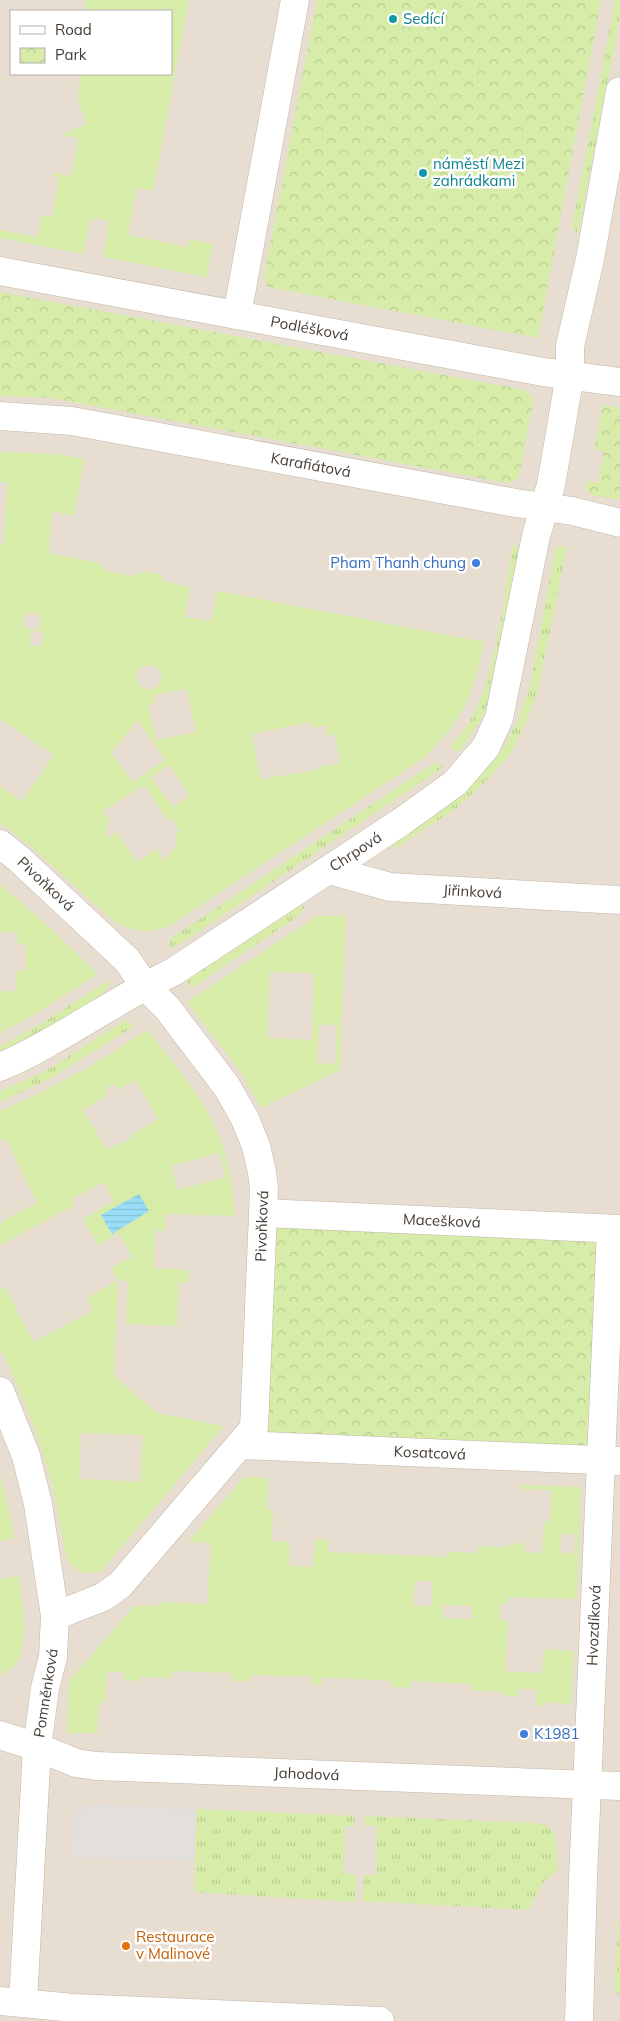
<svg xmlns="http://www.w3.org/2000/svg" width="620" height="2021" font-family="Mulish,sans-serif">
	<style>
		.residential { fill: #e8ddd1; fill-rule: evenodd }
		.grass { fill: url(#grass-tufts) }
		.park { fill: url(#park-crowns) }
		.garden { fill: #d6eca8; fill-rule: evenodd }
		.parking { fill: #e3dfdc }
		.water { fill: url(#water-rules) }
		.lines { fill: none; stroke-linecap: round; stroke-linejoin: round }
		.street-casing { stroke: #c2b6a8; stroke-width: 29 }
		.street { stroke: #fff; stroke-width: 28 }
		.culture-dot { fill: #0f9aa8; stroke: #fff; stroke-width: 2 }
		.shop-dot { fill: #3f7fe0; stroke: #fff; stroke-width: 2 }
		.food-dot { fill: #e8710a; stroke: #fff; stroke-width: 2 }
		.labels { text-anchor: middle; stroke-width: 5; stroke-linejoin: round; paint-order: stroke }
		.culture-label { font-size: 15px; fill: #0d838f; stroke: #fff; text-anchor: start }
		.street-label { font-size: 15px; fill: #463c33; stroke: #fff }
		.shop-label { font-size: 15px; fill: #366cbe; stroke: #fff; text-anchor: end }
		.food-label { font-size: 15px; fill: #c56008; stroke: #fff; text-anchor: start }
	</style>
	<defs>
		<pattern id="grass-tufts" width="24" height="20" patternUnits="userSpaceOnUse" patternTransform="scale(1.25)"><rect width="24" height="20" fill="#d6eca8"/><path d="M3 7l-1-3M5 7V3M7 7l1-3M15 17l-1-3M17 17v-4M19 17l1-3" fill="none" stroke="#b9cb91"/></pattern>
		<pattern id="park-crowns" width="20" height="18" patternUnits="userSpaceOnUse" patternTransform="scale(1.25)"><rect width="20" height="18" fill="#d6eca8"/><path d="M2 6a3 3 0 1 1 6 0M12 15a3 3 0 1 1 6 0" fill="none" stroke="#b9cb91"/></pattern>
		<pattern id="water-rules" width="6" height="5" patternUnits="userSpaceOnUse" patternTransform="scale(1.25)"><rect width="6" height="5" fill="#99ddf6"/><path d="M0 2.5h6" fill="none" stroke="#85bfd3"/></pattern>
	</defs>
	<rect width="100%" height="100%" fill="#f3ece3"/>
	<path class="residential" d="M0 0H620V2021H0ZM11 11H171V74H11Z"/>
	<g class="grass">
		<path d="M615 0H620V17L578 235 572 227Z"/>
		<path d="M513 545 522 546 492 692 481 720 459 752 450 747C458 737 467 727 473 716 497 670 504 596 513 545Z"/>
		<path d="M556 546 567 547 538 692 526 722 510 755 483 784 454 810 391 851 398 838 449 804 477 778 502 750 518 720 529 690Z"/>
		<path d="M437 761 442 768 185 941 168 949 170 939Z"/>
		<path d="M297 906H305L301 914 192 988 186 980Z"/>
		<path d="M109 980V984L104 994 47 1031 0 1055V1046L44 1022Z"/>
		<path d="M127 1019 133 1027 51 1078 0 1102V1091L47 1070Z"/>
		<path d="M196 1809 355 1816 354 1826H345L343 1873 356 1874 355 1902 194 1892Z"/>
		<path d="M365 1816 536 1823 549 1827 555 1835 558 1869 542 1884 529 1910 362 1901 364 1875H376L377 1826 364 1825Z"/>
		<path d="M619 1917H620V1997L614 1988Z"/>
	</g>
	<g class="park">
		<path d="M317 0H601L538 338 267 287 264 277Z"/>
		<path d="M0 292 525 390 533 398V403L520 473 518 479 507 483 51 398 0 396Z"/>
		<path d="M603 405 620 408V500L592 495 586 489 587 481 598 483 604 451 594 449Z"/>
		<path d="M275 1227 598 1242 588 1444 584 1447 273 1434 268 1432Z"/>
	</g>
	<g class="garden">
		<path d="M86 0H189L153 191 137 188 128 235 188 247 190 239 213 244 207 277 103 257 109 221 90 218 84 254 0 238V230L37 237 42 215 52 217 59 178 53 176 54 173 72 176 78 138 61 135 87 124 77 98 81 74H171V11H84Z"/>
		<path d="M0 452 57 454 84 459 74 516 52 511 49 553 99 563 107 571 133 576 144 571 163 575 162 581 190 587 185 617 211 621 217 591 484 642C473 694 464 719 425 757L171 925C149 934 133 933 113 921L34 849 0 823V786L22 801 54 755 2 720 0 722V544H4L7 483 0 482ZM33 612 40 616 41 623 37 629 30 630 24 626 23 619 27 613ZM31 631H43L41 647 30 645ZM150 665 159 669 162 679 157 687 150 690 139 686 136 675 141 667ZM187 689 196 732 156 740 148 704 155 702 154 695ZM138 720 165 760 133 782 111 753ZM310 722 312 728 328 725V727L326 728 327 736 335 734 340 763 318 767V770L261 779 252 734ZM169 765 190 796 173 807 151 777ZM144 785 168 821 172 818 179 831 176 833 177 846 164 861 156 849 137 862 117 832 108 838 106 833 107 825 110 822 103 811Z"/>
		<path d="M0 884 49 927 98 974 27 1019 0 1033V991H16L17 970H26V945L17 944 18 933 0 932Z"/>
		<path d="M317 916H346L340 1070 261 1108 240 1071 187 1002ZM270 972 314 973 312 1040 267 1038ZM319 1025H337L335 1064 317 1063Z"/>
		<path d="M147 1030C200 1095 230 1128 235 1216L165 1214V1231L155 1230 154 1268 189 1270 188 1283 179 1282 177 1326 126 1324 128 1281 118 1280 114 1376 157 1413 224 1426 103 1569 97 1573H85L74 1568 67 1560 52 1483 37 1435 11 1370 0 1348V1290L5 1287 33 1342 93 1311 87 1298 118 1280 111 1268 132 1257 119 1233 98 1245 83 1219 114 1201 103 1182 72 1199 75 1205 0 1245V1225L3 1223 2 1221 37 1203 6 1139 0 1141V1111L40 1093 91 1066ZM135 1080 158 1119 135 1133 127 1141 106 1149 83 1110 108 1095 105 1089 114 1084 118 1090ZM219 1153 226 1177 178 1190 171 1166ZM81 1433 143 1435 140 1482 79 1479Z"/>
		<path d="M0 1474 15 1538 0 1541Z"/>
		<path d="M244 1477 268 1478 267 1510H273L272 1541 290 1542 289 1566 313 1567 315 1539 328 1540V1552L446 1557 447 1552 477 1553 478 1546 509 1547 510 1543 525 1544 524 1552 542 1553 544 1522 550 1521 551 1490 521 1489V1485L581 1487 577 1599 509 1597 508 1603H501L499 1620 508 1621 505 1671 542 1673 544 1649 574 1651 571 1704 543 1702 542 1706H536V1689H518V1696H503V1692L471 1690V1684L411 1681 410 1688 391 1687V1681L322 1677V1685L312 1684V1677L251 1675 250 1681H232V1673L171 1671V1678L140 1677 139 1681 124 1680V1672L107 1671 105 1702 99 1703 97 1733H67L69 1681 134 1606H159V1602L207 1604 211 1543 188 1542ZM561 1534H575V1553H560ZM415 1581H432V1606H413ZM443 1605 472 1606V1619L443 1618Z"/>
		<path d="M19 1576C22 1598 29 1640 18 1661 15 1667 6 1672 0 1675V1579Z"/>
	</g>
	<path class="parking" d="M97 1805 196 1809 194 1861 71 1857 73 1813 84 1806Z"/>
	<path class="water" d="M139 1194 149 1211 112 1234 101 1215Z"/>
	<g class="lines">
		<defs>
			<g id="street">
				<path id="s1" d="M0 271 543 372 620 382"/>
				<path d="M237 315 295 0"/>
				<path id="s2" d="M0 416 72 421 516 503 572 511 620 523"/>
				<path id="s3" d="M0 844 19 859 127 960 145 986 168 1009 227 1087 245 1119 256 1146 262 1172 264 1189 254 1428 120 1585 103 1597 55 1616"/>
				<path id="s4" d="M329 870 390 887 620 900"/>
				<path id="s5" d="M0 1067C60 1041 113 1001 173 972L401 822 455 783 486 747 499 718 536 536 551 485 570 375V346L590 259 620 91"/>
				<path id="s6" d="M263 1213 620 1229"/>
				<path d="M0 1391 26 1456 38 1504 55 1616 53 1657 45 1688 37 1747 23 2002"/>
				<path id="s7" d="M240 1445 619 1461"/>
				<path id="s8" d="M0 1735 37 1747 76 1763 96 1766 620 1786"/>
				<path d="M0 2001 73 2008 380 2021"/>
				<path id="s9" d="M579 2021 583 1879 611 1229"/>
			</g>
		</defs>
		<use href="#street" class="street-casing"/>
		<use href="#street" class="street"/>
	</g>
	<g class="culture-dot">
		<circle cx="393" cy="19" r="5"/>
		<circle cx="423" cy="173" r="5"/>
	</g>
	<g class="shop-dot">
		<circle cx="476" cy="563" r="5"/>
		<circle cx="524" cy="1734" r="5"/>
	</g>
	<circle class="food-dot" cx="126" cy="1946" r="5"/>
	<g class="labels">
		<g class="culture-label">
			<text x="403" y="24">Sedící</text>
			<text x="433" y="169">náměstí Mezi<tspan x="433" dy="17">zahrádkami</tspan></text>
		</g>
		<g class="street-label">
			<text dy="5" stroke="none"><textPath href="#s1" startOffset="315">Podléšková</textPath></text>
			<text dy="5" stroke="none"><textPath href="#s2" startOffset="315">Karafiátová</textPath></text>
			<text dy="5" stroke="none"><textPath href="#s5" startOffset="416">Chrpová</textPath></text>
			<text dy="5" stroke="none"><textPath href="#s3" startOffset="61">Pivoňková</textPath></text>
			<text dy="5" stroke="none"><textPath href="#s4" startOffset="146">Jiřinková</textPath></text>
			<text dy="5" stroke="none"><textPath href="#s6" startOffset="179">Macešková</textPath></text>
			<text transform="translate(262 1226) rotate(-88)" y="5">Pivoňková</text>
			<text dy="5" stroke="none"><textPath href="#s7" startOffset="190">Kosatcová</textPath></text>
			<text dy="5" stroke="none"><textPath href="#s9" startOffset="396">Hvozdíková</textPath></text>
			<text transform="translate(46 1693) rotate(-81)" y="5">Pomněnková</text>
			<text dy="5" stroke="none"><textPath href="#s8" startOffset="312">Jahodová</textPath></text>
		</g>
		<g class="shop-label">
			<text x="466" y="568">Pham Thanh chung</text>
			<text x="534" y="1739" text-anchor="start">K1981</text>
		</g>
		<g class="food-label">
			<text x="136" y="1942">Restaurace<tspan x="136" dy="17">v Malinové</tspan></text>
		</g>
	</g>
	<rect x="10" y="10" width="162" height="65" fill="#ffffff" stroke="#b5b1ad"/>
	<rect x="20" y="26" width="25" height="8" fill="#ffffff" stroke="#b5b1ad"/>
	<text x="55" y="35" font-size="15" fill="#463c33">Road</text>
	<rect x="20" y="48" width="25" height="15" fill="url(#park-crowns)" stroke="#b5b1ad"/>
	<text x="55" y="60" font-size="15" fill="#463c33">Park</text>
</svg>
